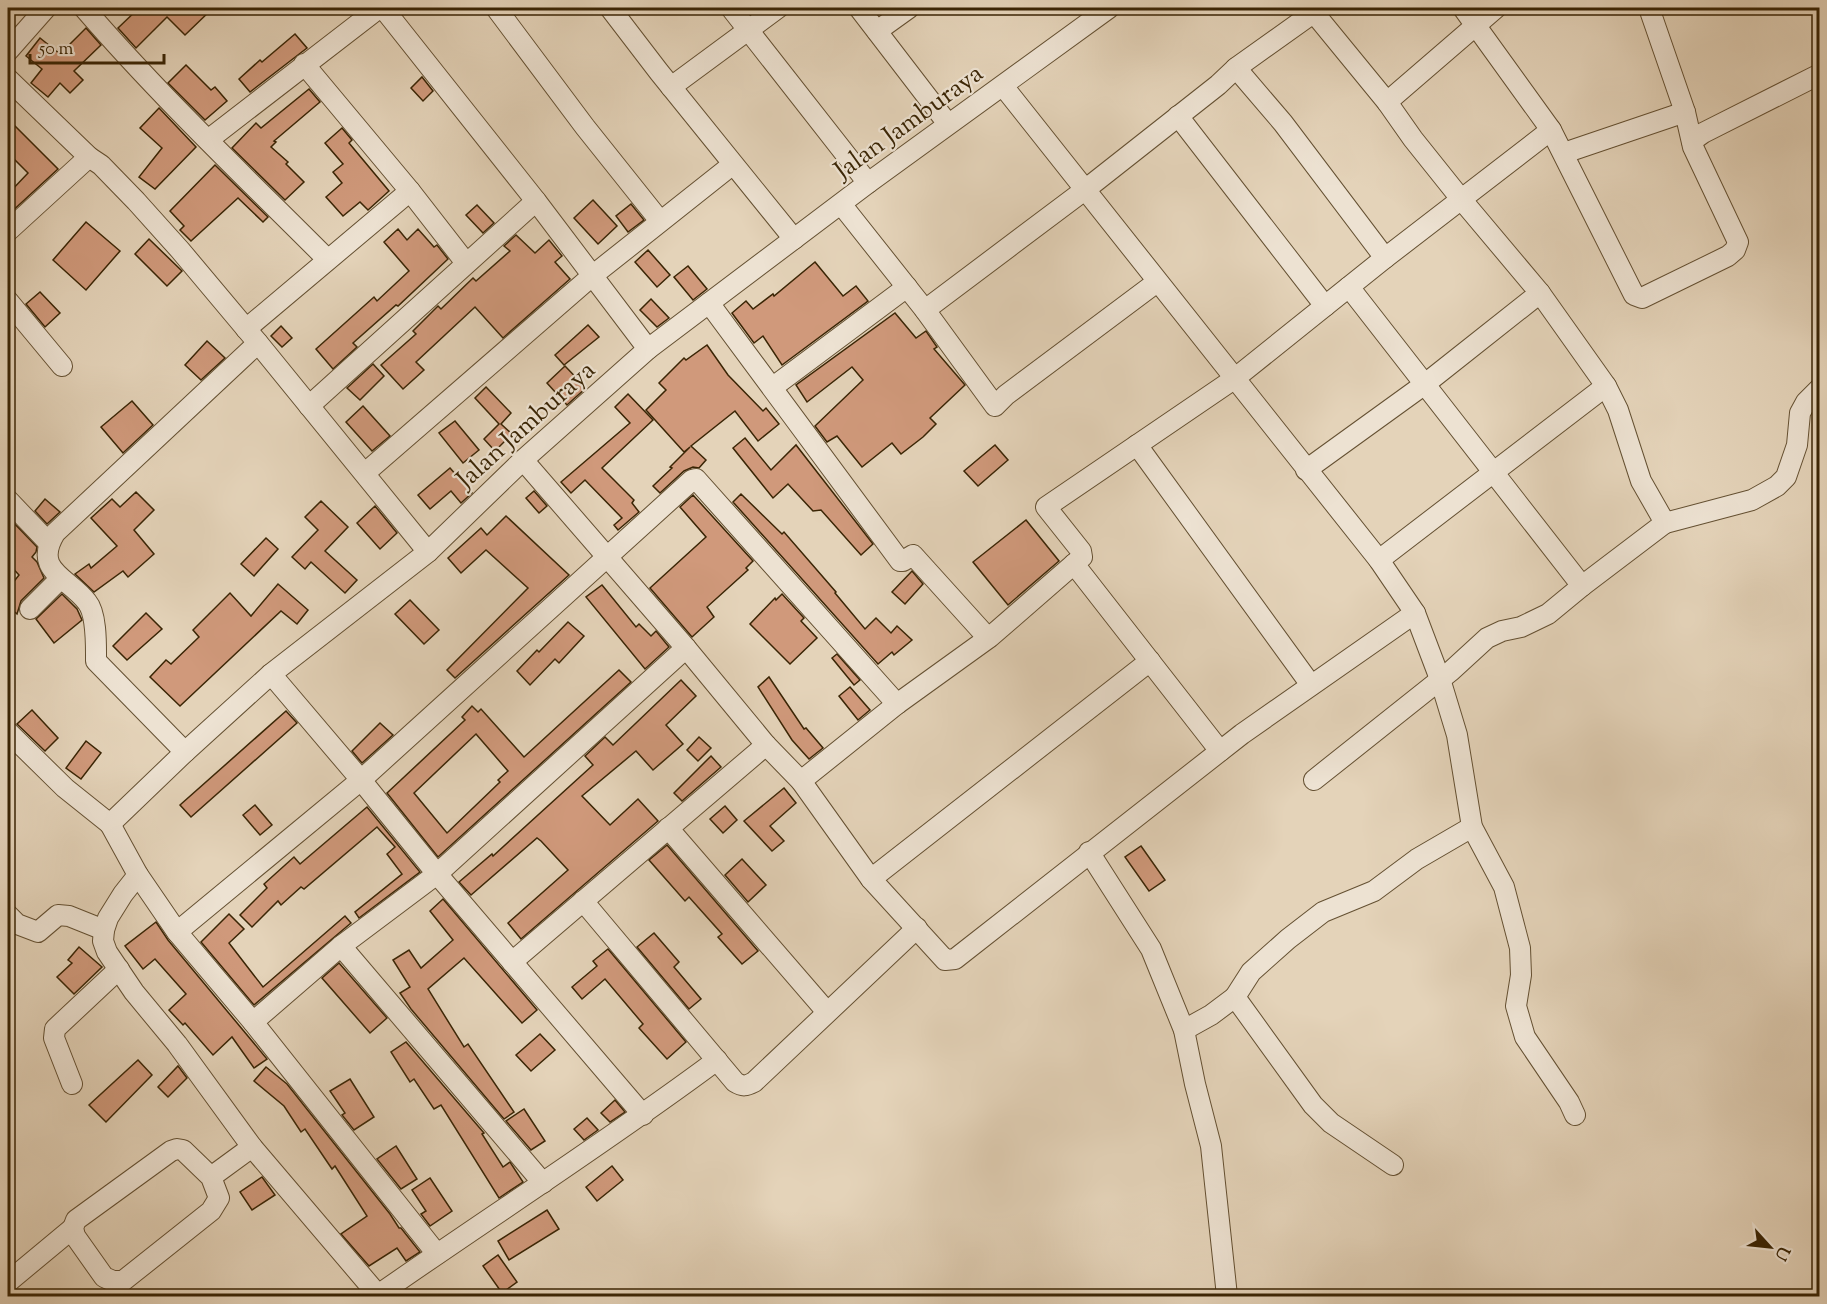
<svg xmlns="http://www.w3.org/2000/svg" width="1827" height="1304" font-family="'Sorts Mill Goudy',serif">
	<style>
		.building { fill: #d0997b; stroke: #3a2505; stroke-width: 1.5; fill-rule: evenodd }
		.lines { fill: none; stroke-linecap: round; stroke-linejoin: round }
		.minor-casing { stroke: #645032; stroke-width: 22 }
		.minor { stroke: #ede2d2; stroke-width: 20 }
		.labels { text-anchor: middle; stroke-width: 4.5; stroke-linejoin: round; paint-order: stroke }
		.street-label { font-size: 26px; fill: #3a2505; stroke: #ede2d2 }
	</style>
	<rect width="100%" height="100%" fill="#e4d3b9"/>
	<filter id="stains"><feTurbulence type="fractalNoise" baseFrequency=".00333" numOctaves="4"/><feColorMatrix values="0 0 0 0 .2 0 0 0 0 .09 0 0 0 0 .02 0 0 0 .5 -.17"/></filter>
	<radialGradient id="worn" r=".72"><stop offset=".6" stop-color="#630" stop-opacity="0"/><stop offset="1" stop-color="#630" stop-opacity=".3"/></radialGradient>
	<g class="building">
		<path d="M139 8H213L185 35 167 17 136 48 118 28Z"/>
		<path d="M86 28 101 45 74 71 83 80 70 93 60 83 48 97 31 83 42 69 26 56 40 38 60 54Z"/>
		<path d="M295 34 307 48 250 92 239 79 260 60 262 62Z"/>
		<path d="M186 65 211 90 215 87 227 101 205 120 168 83Z"/>
		<path d="M422 77 433 91 423 101 411 88Z"/>
		<path d="M309 89 320 102 274 141 276 142 271 147 288 162 286 164 304 182 285 200 232 148 256 123 261 128Z"/>
		<path d="M159 108 196 147 155 189 139 177 162 148 140 128Z"/>
		<path d="M8 119 58 169 8 215V194L28 173 8 153Z"/>
		<path d="M342 128 352 140 349 143 389 191 368 210 360 202 343 216 326 197 342 183 333 172 343 164 325 143Z"/>
		<path d="M215 165 268 217 263 222 238 198 191 241 180 230 184 226 170 211Z"/>
		<path d="M593 200 617 226 598 244 574 218Z"/>
		<path d="M631 204 644 220 628 232 616 216Z"/>
		<path d="M477 205 494 223 483 233 466 215Z"/>
		<path d="M86 222 120 251 86 290 53 260Z"/>
		<path d="M398 229 407 240 418 229 434 247 437 245 448 259 398 306 396 305 353 343 357 347 333 369 316 349 374 297 377 301 409 271 384 242Z"/>
		<path d="M516 235 535 253 549 240 562 256 555 262 570 279 503 338 475 307 416 362 424 370 403 389 381 365 416 334 413 331 438 306 441 309 473 278 476 281 510 251 504 246Z"/>
		<path d="M149 239 182 271 167 286 135 254Z"/>
		<path d="M648 250 670 275 657 287 635 262Z"/>
		<path d="M815 262 843 296 856 286 868 301 782 365 763 336 754 343 732 313 746 301 753 309 773 294 774 296Z"/>
		<path d="M688 266 707 289 693 300 674 277Z"/>
		<path d="M40 292 60 313 45 327 26 304Z"/>
		<path d="M651 299 669 318 657 327 640 310Z"/>
		<path d="M895 313 916 338 926 331 937 347 934 349 965 385 930 418 936 424 923 437 901 454 892 443 862 467 837 436 827 442 815 426 863 380 852 367 807 402 796 385Z"/>
		<path d="M588 325 599 337 564 365 555 355Z"/>
		<path d="M281 326 292 338 282 347 271 336Z"/>
		<path d="M207 341 225 358 201 380 185 365Z"/>
		<path d="M707 345 728 375 763 411 766 408 779 424 758 441 735 411 691 446 706 460 699 468 693 467 684 471 660 493 653 486 672 468 670 467 690 447 684 452 646 410 666 390 659 383 684 358 686 360Z"/>
		<path d="M373 364 384 376 360 400 347 388Z"/>
		<path d="M565 366 586 388 567 405 547 383Z"/>
		<path d="M486 387 511 413 501 424 512 434 495 451 484 439 499 424 475 398Z"/>
		<path d="M628 394 653 420 602 468 634 500 632 503 639 512 618 530 614 525 622 518 585 480 571 493 561 482 630 423 615 407Z"/>
		<path d="M132 401 153 425 123 453 101 427Z"/>
		<path d="M363 406 390 436 372 451 346 422Z"/>
		<path d="M455 421 479 450 463 463 439 433Z"/>
		<path d="M745 438 771 470 796 445 873 544 861 555 821 510 813 511 788 484 773 498 733 448Z"/>
		<path d="M995 445 1008 460 978 486 964 471Z"/>
		<path d="M450 468 472 493 461 503 451 491 430 509 418 495Z"/>
		<path d="M534 491 547 506 539 513 526 498Z"/>
		<path d="M136 492 154 510 134 530 154 554 128 577 123 571 94 592 75 574 89 564 91 568 117 546 91 518 112 499 120 507Z"/>
		<path d="M741 494 782 534 784 532 836 592 835 593 865 629 876 618 891 633 897 626 912 640 894 655 892 652 878 664 733 502Z"/>
		<path d="M693 495 753 561 746 568 748 570 707 607 714 617 692 637 650 588 706 537 680 507Z"/>
		<path d="M45 499 60 512 47 524 35 511Z"/>
		<path d="M321 501 348 527 325 551 357 580 345 593 311 562 305 569 292 557 318 530 305 517Z"/>
		<path d="M375 506 397 533 380 549 357 523Z"/>
		<path d="M506 516 569 575 455 678 447 670 528 588 486 550 461 573 448 558 481 528 487 535Z"/>
		<path d="M8 517 37 547 36 552 32 557 37 562 44 578 21 601 17 614 8 606V589L19 575 8 563Z"/>
		<path d="M1026 520 1059 561 1008 605 973 562Z"/>
		<path d="M266 538 278 549 254 576 241 564Z"/>
		<path d="M912 571 923 584 905 604 892 592Z"/>
		<path d="M278 584 308 610 297 624 281 611 180 706 150 677 166 660 171 664 199 637 193 630 230 593 251 616Z"/>
		<path d="M602 585 636 627 639 624 651 636 656 631 669 647 645 669 586 597Z"/>
		<path d="M62 594 77 609 82 620 54 643 36 619Z"/>
		<path d="M782 594 804 618 801 621 817 638 790 664 750 624 775 598 776 600Z"/>
		<path d="M410 600 439 630 424 644 395 614Z"/>
		<path d="M146 613 162 629 127 660 113 646Z"/>
		<path d="M568 622 584 636 559 663 555 659 530 685 517 671 537 650 539 652Z"/>
		<path d="M837 654 860 680 854 685 832 658Z"/>
		<path d="M619 670 631 682 438 857 387 793 465 720 462 717 472 706 478 712 481 709 524 757ZM476 734 508 771 498 780 500 782 447 833 414 793Z"/>
		<path d="M769 677 804 729 806 728 823 748 809 759 792 740 758 687Z"/>
		<path d="M681 680 696 696 666 725 683 744 653 770 636 751 582 796 610 825 638 799 658 821 521 939 508 923 568 870 541 841 537 838 471 895 459 882 492 854 493 856 593 765 585 756 605 737 613 745Z"/>
		<path d="M850 687 870 710 858 720 839 696Z"/>
		<path d="M32 710 58 738 45 751 17 724Z"/>
		<path d="M286 711 297 723 191 817 180 805Z"/>
		<path d="M380 723 393 735 362 763 352 751Z"/>
		<path d="M699 737 711 748 698 761 687 750Z"/>
		<path d="M86 741 101 753 81 779 66 768Z"/>
		<path d="M711 756 721 767 682 801 674 793Z"/>
		<path d="M784 788 796 803 770 826 784 841 772 851 744 821Z"/>
		<path d="M255 805 272 825 260 835 243 815Z"/>
		<path d="M725 806 737 820 723 833 710 819Z"/>
		<path d="M367 807 420 872 359 918 355 912 402 874 387 854 395 847 377 827 304 889 301 887 281 905 278 901 252 927 240 915 267 888 264 884 294 857 300 864Z"/>
		<path d="M667 845 758 951 742 964 718 937 722 934 689 897 685 901 649 860Z"/>
		<path d="M1141 846 1165 880 1149 891 1125 857Z"/>
		<path d="M742 859 766 885 748 902 725 875Z"/>
		<path d="M443 899 537 1010 522 1023 464 958 428 989 464 1047 468 1044 514 1112 504 1119 411 1009 400 993 410 987 393 960 409 950 421 968 453 940 430 911Z"/>
		<path d="M229 914 244 929 229 943 263 987 345 916 351 923 254 1005 201 942Z"/>
		<path d="M156 922 168 940 267 1059 254 1068 232 1037 213 1055 185 1023 183 1025 169 1010 186 994 155 959 143 969 125 946Z"/>
		<path d="M654 933 679 962 674 967 701 999 689 1009 637 947Z"/>
		<path d="M79 947 102 967 74 994 57 977 72 963 68 960Z"/>
		<path d="M608 949 686 1042 667 1059 639 1028 643 1024 605 979 582 999 572 987 597 966 593 961Z"/>
		<path d="M339 963 387 1018 370 1033 322 978Z"/>
		<path d="M540 1034 555 1050 531 1071 516 1055Z"/>
		<path d="M406 1042 484 1133 482 1134 503 1167 510 1162 523 1182 499 1198 441 1105 434 1109 414 1079 410 1082 391 1052Z"/>
		<path d="M138 1060 152 1075 106 1122 89 1105Z"/>
		<path d="M178 1066 187 1078 168 1097 158 1087Z"/>
		<path d="M266 1067 287 1084 390 1214 399 1228H401L420 1252 406 1261 397 1248 369 1266 341 1234 367 1216 335 1166 332 1169 305 1129 301 1132 284 1106 254 1081Z"/>
		<path d="M350 1079 374 1117 354 1130 342 1115 345 1113 330 1091Z"/>
		<path d="M615 1100 625 1112 610 1122 601 1113Z"/>
		<path d="M524 1109 545 1141 531 1150 506 1121Z"/>
		<path d="M587 1118 598 1130 584 1140 574 1129Z"/>
		<path d="M396 1146 417 1179 401 1189 377 1159Z"/>
		<path d="M612 1166 623 1180 597 1201 586 1187Z"/>
		<path d="M262 1177 275 1195 252 1210 240 1192Z"/>
		<path d="M430 1178 452 1211 430 1226 421 1214 426 1211 412 1190Z"/>
		<path d="M547 1210 559 1229 509 1260 498 1241Z"/>
		<path d="M498 1255 517 1282 502 1293 483 1266Z"/>
	</g>
	<g class="lines">
		<defs>
			<g id="minor">
				<path d="M84 8C160 96 245 177 327 259"/>
				<path d="M383 8 536 201 648 349"/>
				<path d="M496 8 585 127 660 221"/>
				<path d="M610 8 659 72 794 239"/>
				<path d="M731 8 868 183"/>
				<path d="M859 8 948 124"/>
				<path d="M1310 8 1387 102 1413 139 1461 199 1540 293 1606 386 1618 410 1641 481 1665 523 1582 586 1548 614 1521 627 1502 631 1487 638 1451 671 1314 780"/>
				<path d="M1463 8 1551 130 1634 295 1642 298 1728 256 1735 250 1738 242 1693 147 1685 112 1649 8"/>
				<path d="M877 31 909 8"/>
				<path d="M8 51 46 8"/>
				<path d="M304 64 410 191 466 263"/>
				<path d="M1236 68 1320 8"/>
				<path d="M8 79 89 157 101 165 136 201 180 250 258 343 428 552"/>
				<path d="M1003 86 1379 560 1415 613 1440 679 1457 735 1472 827 1504 887 1520 948 1521 975 1516 1006 1525 1037 1569 1102 1575 1115"/>
				<path d="M671 87 778 8"/>
				<path d="M1387 102 1496 8"/>
				<path d="M1178 116 1325 306"/>
				<path d="M208 140 379 8"/>
				<path d="M1692 141 1703 133 1820 74"/>
				<path d="M1564 153 1685 112"/>
				<path d="M841 204 925 310 995 406 1006 395 1157 282"/>
				<path d="M8 231 89 157"/>
				<path d="M1349 287 1582 586"/>
				<path d="M8 301 62 366"/>
				<path d="M709 303 900 561H903L913 555 988 638"/>
				<path d="M925 310 1086 189 1218 85 1236 68 1283 123 1385 258"/>
				<path d="M246 329 410 191"/>
				<path d="M773 387 907 287"/>
				<path d="M309 406 536 201"/>
				<path d="M1137 445 1311 685"/>
				<path d="M523 460 686 648 766 745 801 781 871 879 945 960 955 959 1242 734 1415 613"/>
				<path d="M1306 470 1425 384 1540 293"/>
				<path d="M365 473 592 276 732 165"/>
				<path d="M8 500 49 543"/>
				<path d="M1665 523 1752 500 1777 486 1786 477 1797 445 1800 413 1806 402 1820 388"/>
				<path d="M1379 560 1606 386"/>
				<path d="M1074 564 1220 751"/>
				<path d="M30 609 60 579"/>
				<path d="M271 674 361 780 437 874 643 1115"/>
				<path d="M8 732 65 788 110 824 185 752 271 674 428 552 523 460 648 349 868 183 1109 8"/>
				<path d="M185 752 96 661C96 646 97 614 87 602 68 577 32 571 55 533L258 343"/>
				<path d="M801 781 897 704 990 637 1082 557 1081 551 1046 507 1234 379 1385 258 1551 130"/>
				<path d="M110 824 138 875 177 932"/>
				<path d="M668 828 827 1012"/>
				<path d="M1089 852 1151 949 1184 1030 1195 1084 1211 1146 1227 1296"/>
				<path d="M138 875 123 894 108 918 104 930 103 941 107 952 134 992 177 1044 252 1147 378 1295"/>
				<path d="M871 879 1150 661"/>
				<path d="M583 901 735 1082C743 1087 746 1086 754 1082L917 928"/>
				<path d="M8 915 17 924 38 932 58 915 69 916 104 930"/>
				<path d="M341 946 543 1183"/>
				<path d="M512 962 766 745"/>
				<path d="M253 1022 341 946 437 874 686 648"/>
				<path d="M1184 1030 1211 1015 1235 997"/>
				<path d="M72 1084 54 1038 55 1029 119 969"/>
				<path d="M1393 1165 1331 1123 1313 1105 1235 997 1251 972 1288 939 1323 912 1374 891 1417 859 1472 827"/>
				<path d="M211 1177 183 1150 177 1149 171 1151 76 1220 73 1228 75 1236 104 1277 113 1281H123L211 1211 219 1198 211 1177 252 1147"/>
				<path d="M437 1254 253 1022 177 932 361 780 692 480 696 479 897 704"/>
				<path d="M8 1282 73 1228"/>
				<path d="M379 1296 378 1295C491 1216 607 1142 717 1060"/>
			</g>
		</defs>
		<use href="#minor" class="minor-casing"/>
		<use href="#minor" class="minor"/>
	</g>
	<g class="labels">
		<g class="street-label">
			<text transform="translate(908 121) rotate(-36)" y="9">Jalan Jamburaya</text>
			<text transform="translate(525 424) rotate(-42)" y="9">Jalan Jamburaya</text>
		</g>
	</g>
	<rect width="1827" height="1304" fill="none" stroke="#e4d3b9" stroke-width="30"/>
	<rect x="9" y="9" width="1809" height="1286" fill="none" stroke="#3a2505" stroke-width="3"/>
	<rect x="15" y="15" width="1797" height="1274" fill="none" stroke="#3a2505" stroke-width="1.5"/>
	<g transform="translate(1770 1247) rotate(117)" stroke="#ede2d2" stroke-width="4.5" paint-order="stroke">
	<path d="M0-4.5L10 22L0 15L-10 22Z" fill="#3a2505"/>
	<text y="-9" font-size="16" font-weight="bold" text-anchor="middle" fill="#3a2505">U</text>
	</g>
	<path d="M30 54v9h134v-9" fill="none" stroke="#3a2505" stroke-width="3"/>
	<text x="39" y="54" font-size="18" fill="#3a2505" stroke="#ede2d2" stroke-width="4.5" paint-order="stroke">50 m</text>
	<rect width="100%" height="100%" filter="url(#stains)"/>
	<rect width="100%" height="100%" fill="url(#worn)"/>
</svg>
